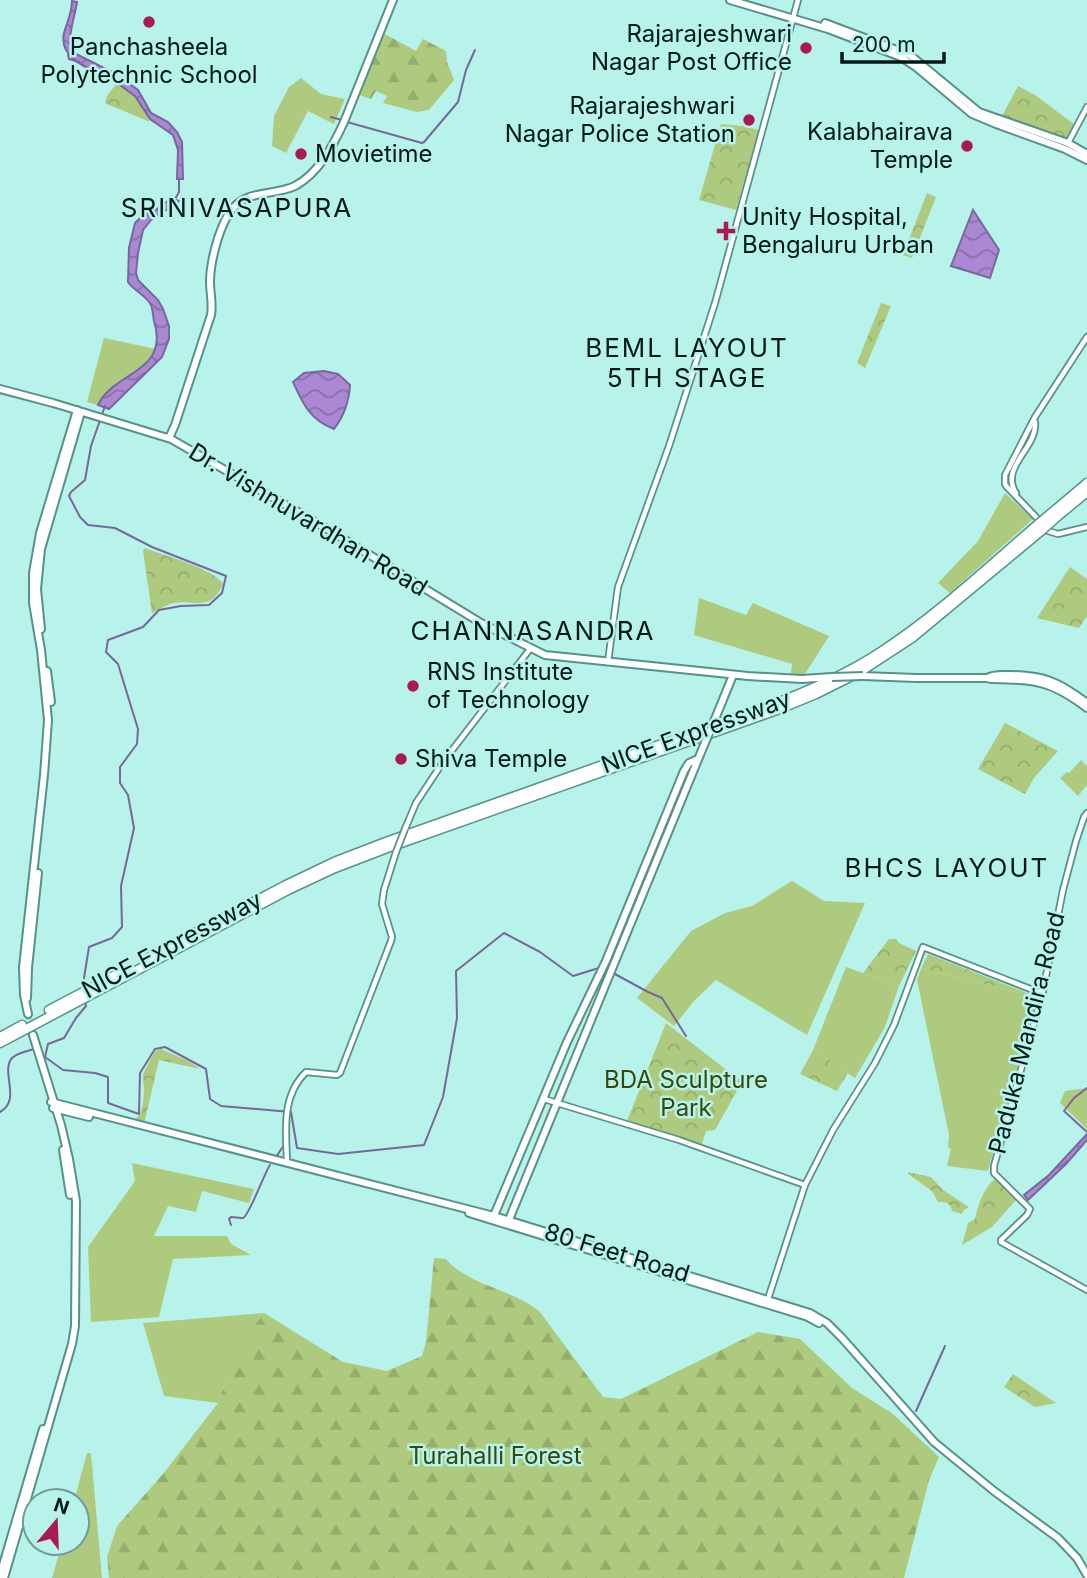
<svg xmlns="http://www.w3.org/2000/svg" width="1087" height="1578" font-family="Inter,sans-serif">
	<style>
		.grass { fill: #aeca7e }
		.forest { fill: url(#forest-firs) }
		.park { fill: url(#park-crowns) }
		.water { fill: url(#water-waves); stroke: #78679b; stroke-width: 2 }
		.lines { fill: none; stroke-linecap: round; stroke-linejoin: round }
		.stream { stroke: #78679b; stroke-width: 2 }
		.major-tunnel { stroke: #9cd2cb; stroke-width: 6; stroke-dasharray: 6 3; stroke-linecap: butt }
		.minor-casing { stroke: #57928a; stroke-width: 8 }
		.major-casing { stroke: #57928a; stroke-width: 10 }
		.highway-casing { stroke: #57928a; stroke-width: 11 }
		.minor { stroke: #fff; stroke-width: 4.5 }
		.major { stroke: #fff; stroke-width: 6 }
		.highway { stroke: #fff; stroke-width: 8 }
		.minor-bridge-casing { stroke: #57928a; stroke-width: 8; stroke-linecap: butt }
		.major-bridge-casing { stroke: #57928a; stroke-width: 10; stroke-linecap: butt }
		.highway-bridge-casing { stroke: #57928a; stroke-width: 11; stroke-linecap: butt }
		.minor-bridge { stroke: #fff; stroke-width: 4.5 }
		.major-bridge { stroke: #fff; stroke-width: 6 }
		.highway-bridge { stroke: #fff; stroke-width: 8 }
		.poi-dot { fill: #aa1951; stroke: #b7f3eb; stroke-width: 2.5 }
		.labels { text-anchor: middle; stroke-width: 5; stroke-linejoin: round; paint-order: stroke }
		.poi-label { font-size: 24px; fill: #021a17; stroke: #b7f3eb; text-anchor: start }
		.street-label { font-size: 24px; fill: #021a17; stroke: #b7f3eb }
		.park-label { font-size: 24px; fill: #36480b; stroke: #b7f3eb }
		.neighbourhood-label { font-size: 26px; letter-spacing: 2px; fill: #021a17; stroke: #b7f3eb }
	</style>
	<defs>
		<pattern id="forest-firs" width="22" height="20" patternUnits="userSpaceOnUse" patternTransform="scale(1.75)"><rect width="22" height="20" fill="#aeca7e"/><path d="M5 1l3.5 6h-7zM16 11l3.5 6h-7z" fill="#94ad6c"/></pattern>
		<pattern id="park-crowns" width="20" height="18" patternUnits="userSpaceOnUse" patternTransform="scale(1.75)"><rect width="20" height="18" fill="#aeca7e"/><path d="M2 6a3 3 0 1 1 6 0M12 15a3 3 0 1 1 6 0" fill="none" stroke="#94ad6c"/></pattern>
		<pattern id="water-waves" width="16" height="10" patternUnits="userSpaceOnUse" patternTransform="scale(1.75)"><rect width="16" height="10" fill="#ab88d3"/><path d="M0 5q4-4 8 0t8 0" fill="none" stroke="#896eaa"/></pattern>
	</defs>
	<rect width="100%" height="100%" fill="#b7f3eb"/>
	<g class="grass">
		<path d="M301 78 321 94 345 99 334 124 308 111 286 153 272 146 274 116 289 87Z"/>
		<path d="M104 338 156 349 144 365 105 394 98 405 87 402Z"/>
		<path d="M1005 493 1033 519 950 593 938 583 978 541Z"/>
		<path d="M699 598 746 615 753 603 829 636 805 674H791L792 664 694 635Z"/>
		<path d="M1081 760 1087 766V785L1078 796 1060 778 1067 772 1069 773Z"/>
		<path d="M792 881 824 901 865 903 807 1035 716 980 694 1001 674 1026 637 998 691 931 725 913 752 906Z"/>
		<path d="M846 967 899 986 885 1027 855 1078 813 1050Z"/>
		<path d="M921 969 1037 997 988 1171 947 1166 951 1149 948 1148 949 1135 917 980Z"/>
		<path d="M1087 1088V1129L1060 1103 1065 1091Z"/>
		<path d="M132 1163 254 1189 249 1203 202 1191 196 1212 168 1206 154 1236H227L231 1244 251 1255 173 1259 159 1317 91 1322 88 1247 135 1181Z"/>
		<path d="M264 1313C243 1341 230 1370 218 1403L164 1396 143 1323Z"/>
		<path d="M87 1453H91L102 1578H52L62 1543H77V1501H74Z"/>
	</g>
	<g class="forest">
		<path d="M383 33 416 51 423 39 446 51 447 62 454 80 429 110 417 112 383 103 387 96 376 91 371 99 359 95Z"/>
		<path d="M434 1258 446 1259C469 1286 513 1289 540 1312L603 1397 621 1399 758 1332 800 1339 852 1388 893 1414 939 1457 929 1480 904 1578H109L107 1557 117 1526 163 1474 218 1403 232 1365 250 1332 264 1313 343 1362 387 1371 422 1356 426 1342Z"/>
	</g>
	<g class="park">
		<path d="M117 83 136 96 150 122 105 103 107 96Z"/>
		<path d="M1018 86 1035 95 1074 124 1067 138 1002 116Z"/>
		<path d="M721 124 743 126 759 130 736 210 699 200Z"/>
		<path d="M927 193 936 197 912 258 903 255Z"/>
		<path d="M881 303 891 306 865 368 857 363Z"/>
		<path d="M145 548C163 555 215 569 223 584 210 613 196 599 173 603 166 605 159 610 152 613L143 551Z"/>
		<path d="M1070 567 1087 579V616L1079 628 1037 618Z"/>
		<path d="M1005 723 1058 751 1034 778 1025 794 978 769Z"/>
		<path d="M889 939H896L899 943 916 951 899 986 863 973Z"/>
		<path d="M928 954 1037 997 921 969Z"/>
		<path d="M666 1023 742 1082 715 1130 706 1131 702 1144 627 1121Z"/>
		<path d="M161 1049 190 1062 200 1069 159 1060 144 1124 134 1121 140 1114 143 1104 144 1092 143 1074 155 1051Z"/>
		<path d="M813 1050 848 1073 837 1091 800 1074Z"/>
		<path d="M908 1172 931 1177 943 1190 969 1207 964 1210 962 1214 952 1211C951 1204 946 1201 938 1202L932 1191 908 1174Z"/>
		<path d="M995 1179 1017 1199 992 1227 962 1245 968 1223 975 1219C978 1206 983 1188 995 1179Z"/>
		<path d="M1013 1374 1056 1403 1035 1407 1004 1387Z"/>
	</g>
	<g class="water">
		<path d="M72 1 77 2C75 18 65 39 74 53L116 74 113 80C94 70 58 61 64 33 67 22 72 13 72 1Z"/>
		<path d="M121 78 138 90 151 113 168 122 177 132 182 142 183 179H177L178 150 173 135 150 119 135 96 117 83Z"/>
		<path d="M172 198 179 201 177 203 151 220 143 230 138 253 136 273 138 280 158 300 163 309 169 326V339L162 357 109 409 98 405C114 371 170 373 154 321 153 316 153 310 151 305 146 295 134 291 128 282L129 248 135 223 144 214 154 211Z"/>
		<path d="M973 210 999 250 990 278 951 266Z"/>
		<path d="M324 371 338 374 350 385C349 402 344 416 334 429 310 420 303 404 293 382L304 373Z"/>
		<path d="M1087 1134V1140L1066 1164 1028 1200 1024 1195 1049 1175Z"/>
	</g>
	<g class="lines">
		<g class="stream">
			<path d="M68 55 69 59 79 62"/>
			<path d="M331 117 342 120"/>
			<path d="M347 122 422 143 424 142 458 102 466 70 475 50"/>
			<path d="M175 199 179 192V178"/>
			<path d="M613 973 648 992 662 998 686 1036"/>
			<path d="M84 988V978L89 947 112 938 122 927 121 886 134 828 128 795 120 783V767L137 744 138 729 118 664 106 652 108 640 143 627 159 610 181 606 209 605 222 593 226 576 152 547 115 528 88 525 80 517 69 496 71 492 85 480 91 446 105 406"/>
			<path d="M85 1001 86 1006 76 1018 64 1038 48 1044 45 1057 63 1070 95 1073 108 1077V1103L139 1114 140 1073 155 1049 165 1047 206 1069 210 1099 221 1106 291 1112 297 1148 338 1154 424 1145 443 1097 457 1018 456 971 504 933 540 952 573 976 602 967"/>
			<path d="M1087 1088 1074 1098 1064 1111 1087 1132"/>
			<path d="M0 1112C22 1100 0 1072 12 1058 17 1053 27 1051 34 1049"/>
			<path d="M276 1157 284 1145"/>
			<path d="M231 1225 229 1219 231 1217C233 1217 241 1218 243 1218 249 1216 264 1174 270 1165"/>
			<path d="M916 1411 945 1346"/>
		</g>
		<path class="major-tunnel" d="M28 1014 33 1035"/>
		<defs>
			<g id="minor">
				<path d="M1068 143 1087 107"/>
				<path d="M1016 493C999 467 1038 448 1035 422"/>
				<path d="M1036 517 1007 487 1005 484V475L1035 417 1087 337"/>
				<path d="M1048 531 1058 534 1087 527"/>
				<path d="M608 662 618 587 669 446 715 303 798 0"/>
				<path d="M1087 813 1084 817 1076 841 1063 890 1043 991 994 1166V1173L1030 1209 1027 1215 1001 1240V1242L1087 1290"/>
				<path d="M405 829 416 803 443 762 530 649"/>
				<path d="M544 1099 679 1140 805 1185"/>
				<path d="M287 1162C286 1131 281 1096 306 1072L337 1075 340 1073 391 941 392 937 382 904 384 890 396 852"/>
				<path d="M767 1302 805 1185 833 1130 875 1063 894 1025 923 947 1038 992 1043 991"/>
			</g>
			<g id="major">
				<path d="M730 0 828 29 901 57 916 67 972 114 996 124 1065 149 1087 160"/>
				<path d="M825 23 910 55 979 112 1068 143 1087 154"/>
				<path d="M0 389 53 403 171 439 319 524 481 623 545 655 748 676 802 679 832 677"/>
				<path d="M169 438 175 425 211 315C213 303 210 293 210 282 210 263 218 232 228 215 244 188 271 197 295 186 319 173 333 146 344 122L393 0"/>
				<path d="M41 629 37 589 41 549 81 412"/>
				<path d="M47 671 51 702"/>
				<path d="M863 676 916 678H987L991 679C1035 680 1050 680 1087 708"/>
				<path d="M987 678C994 674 1001 675 1009 675 1044 675 1059 682 1087 703"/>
				<path d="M715 719 733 675"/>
				<path d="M27 998 28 968 38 873"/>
				<path d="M28 1014 24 995 23 967 44 775 48 720 41 650 33 603V573L40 533 77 410"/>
				<path d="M51 1102 494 1216 810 1313 827 1323 842 1338 934 1442 994 1491 1058 1538 1077 1558 1087 1575"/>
				<path d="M53 1108 89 1117"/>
				<path d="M63 1150 70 1195"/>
				<path d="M469 1213 808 1317 819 1323"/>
				<path d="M493 1218 567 1042 606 961 684 771 689 763 698 759"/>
				<path d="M508 1222 704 745"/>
				<path d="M0 1575 43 1429"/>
				<path d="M4 1578 72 1344 75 1326 76 1201 69 1159 61 1125 33 1035"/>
			</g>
			<g id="highway">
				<path d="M1055 510 1087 483"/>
				<path d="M1058 516 1087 492"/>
				<path d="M151 956 286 885 334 862 386 842 766 707C806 692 846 675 882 651 937 615 986 569 1036 526"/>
				<path d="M49 1010 121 972"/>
				<path d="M0 1037 22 1025"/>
				<path d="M0 1043 288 890 335 868 387 848 777 710 816 694 860 672 883 657 912 638 1041 531"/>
			</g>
		</defs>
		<use href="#minor" class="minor-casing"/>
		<use href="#major" class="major-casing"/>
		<use href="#highway" class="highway-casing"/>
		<use href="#minor" class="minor"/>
		<use href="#major" class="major"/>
		<use href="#highway" class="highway"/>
		<defs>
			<path id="minor-bridge" d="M396 852 405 829"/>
			<g id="major-bridge">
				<path d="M832 677 863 676"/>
				<path d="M704 745 715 719"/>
			</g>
			<g id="highway-bridge">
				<path d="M1036 526 1055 510"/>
				<path d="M1041 531 1058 516"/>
			</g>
		</defs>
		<use href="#minor-bridge" class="minor-bridge-casing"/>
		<use href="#major-bridge" class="major-bridge-casing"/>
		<use href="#highway-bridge" class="highway-bridge-casing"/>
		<use href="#minor-bridge" class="minor-bridge"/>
		<use href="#major-bridge" class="major-bridge"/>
		<use href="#highway-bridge" class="highway-bridge"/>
	</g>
	<g class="poi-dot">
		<circle cx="149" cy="22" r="7"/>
		<circle cx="806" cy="48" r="7"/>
		<circle cx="749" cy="120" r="7"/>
		<circle cx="967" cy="146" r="7"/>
		<circle cx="301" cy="154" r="7"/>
		<path d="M722.5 220.5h7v7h7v7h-7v7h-7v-7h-7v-7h7z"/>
		<circle cx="413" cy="686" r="7"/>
		<circle cx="401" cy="759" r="7"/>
	</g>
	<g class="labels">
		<g class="poi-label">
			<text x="792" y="42" text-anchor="end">Rajarajeshwari<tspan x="792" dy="28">Nagar Post Office</tspan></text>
			<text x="149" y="55" text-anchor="middle">Panchasheela<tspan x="149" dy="28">Polytechnic School</tspan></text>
			<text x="735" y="114" text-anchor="end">Rajarajeshwari<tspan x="735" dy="28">Nagar Police Station</tspan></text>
			<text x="953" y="140" text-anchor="end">Kalabhairava<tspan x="953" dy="28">Temple</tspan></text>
			<text x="315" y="162">Movietime</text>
			<text x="742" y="225">Unity Hospital,<tspan x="742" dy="28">Bengaluru Urban</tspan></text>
			<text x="427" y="680">RNS Institute<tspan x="427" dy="28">of Technology</tspan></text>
			<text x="415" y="767">Shiva Temple</text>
		</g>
		<g class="street-label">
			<text transform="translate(308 520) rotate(31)" y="8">Dr. Vishnuvardhan Road</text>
			<text transform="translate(696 732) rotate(-20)" y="8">NICE Expressway</text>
			<text transform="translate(172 945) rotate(-28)" y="8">NICE Expressway</text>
			<text transform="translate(1027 1033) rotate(-76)" y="8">Paduka Mandira Road</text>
			<text transform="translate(617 1253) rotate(17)" y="8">80 Feet Road</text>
		</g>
		<g class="park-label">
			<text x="686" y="1088">BDA Sculpture<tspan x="686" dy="28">Park</tspan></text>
			<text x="495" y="1464">Turahalli Forest</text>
		</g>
		<g class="neighbourhood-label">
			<text x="237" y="217">SRINIVASAPURA</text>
			<text x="687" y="357">BEML LAYOUT<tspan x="687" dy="30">5TH STAGE</tspan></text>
			<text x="533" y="640">CHANNASANDRA</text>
			<text x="947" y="877">BHCS LAYOUT</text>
		</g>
	</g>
	<g transform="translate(56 1522) rotate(19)"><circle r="33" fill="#b7f3eb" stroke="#6f9c96" stroke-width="2"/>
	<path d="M0-5L12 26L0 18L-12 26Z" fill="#aa1951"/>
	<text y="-10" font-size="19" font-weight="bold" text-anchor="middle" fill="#021a17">N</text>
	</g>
	<path d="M842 52v10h102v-10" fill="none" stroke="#021a17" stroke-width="3.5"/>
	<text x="852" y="52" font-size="21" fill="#021a17" stroke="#b7f3eb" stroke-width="5" paint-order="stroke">200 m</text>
</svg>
